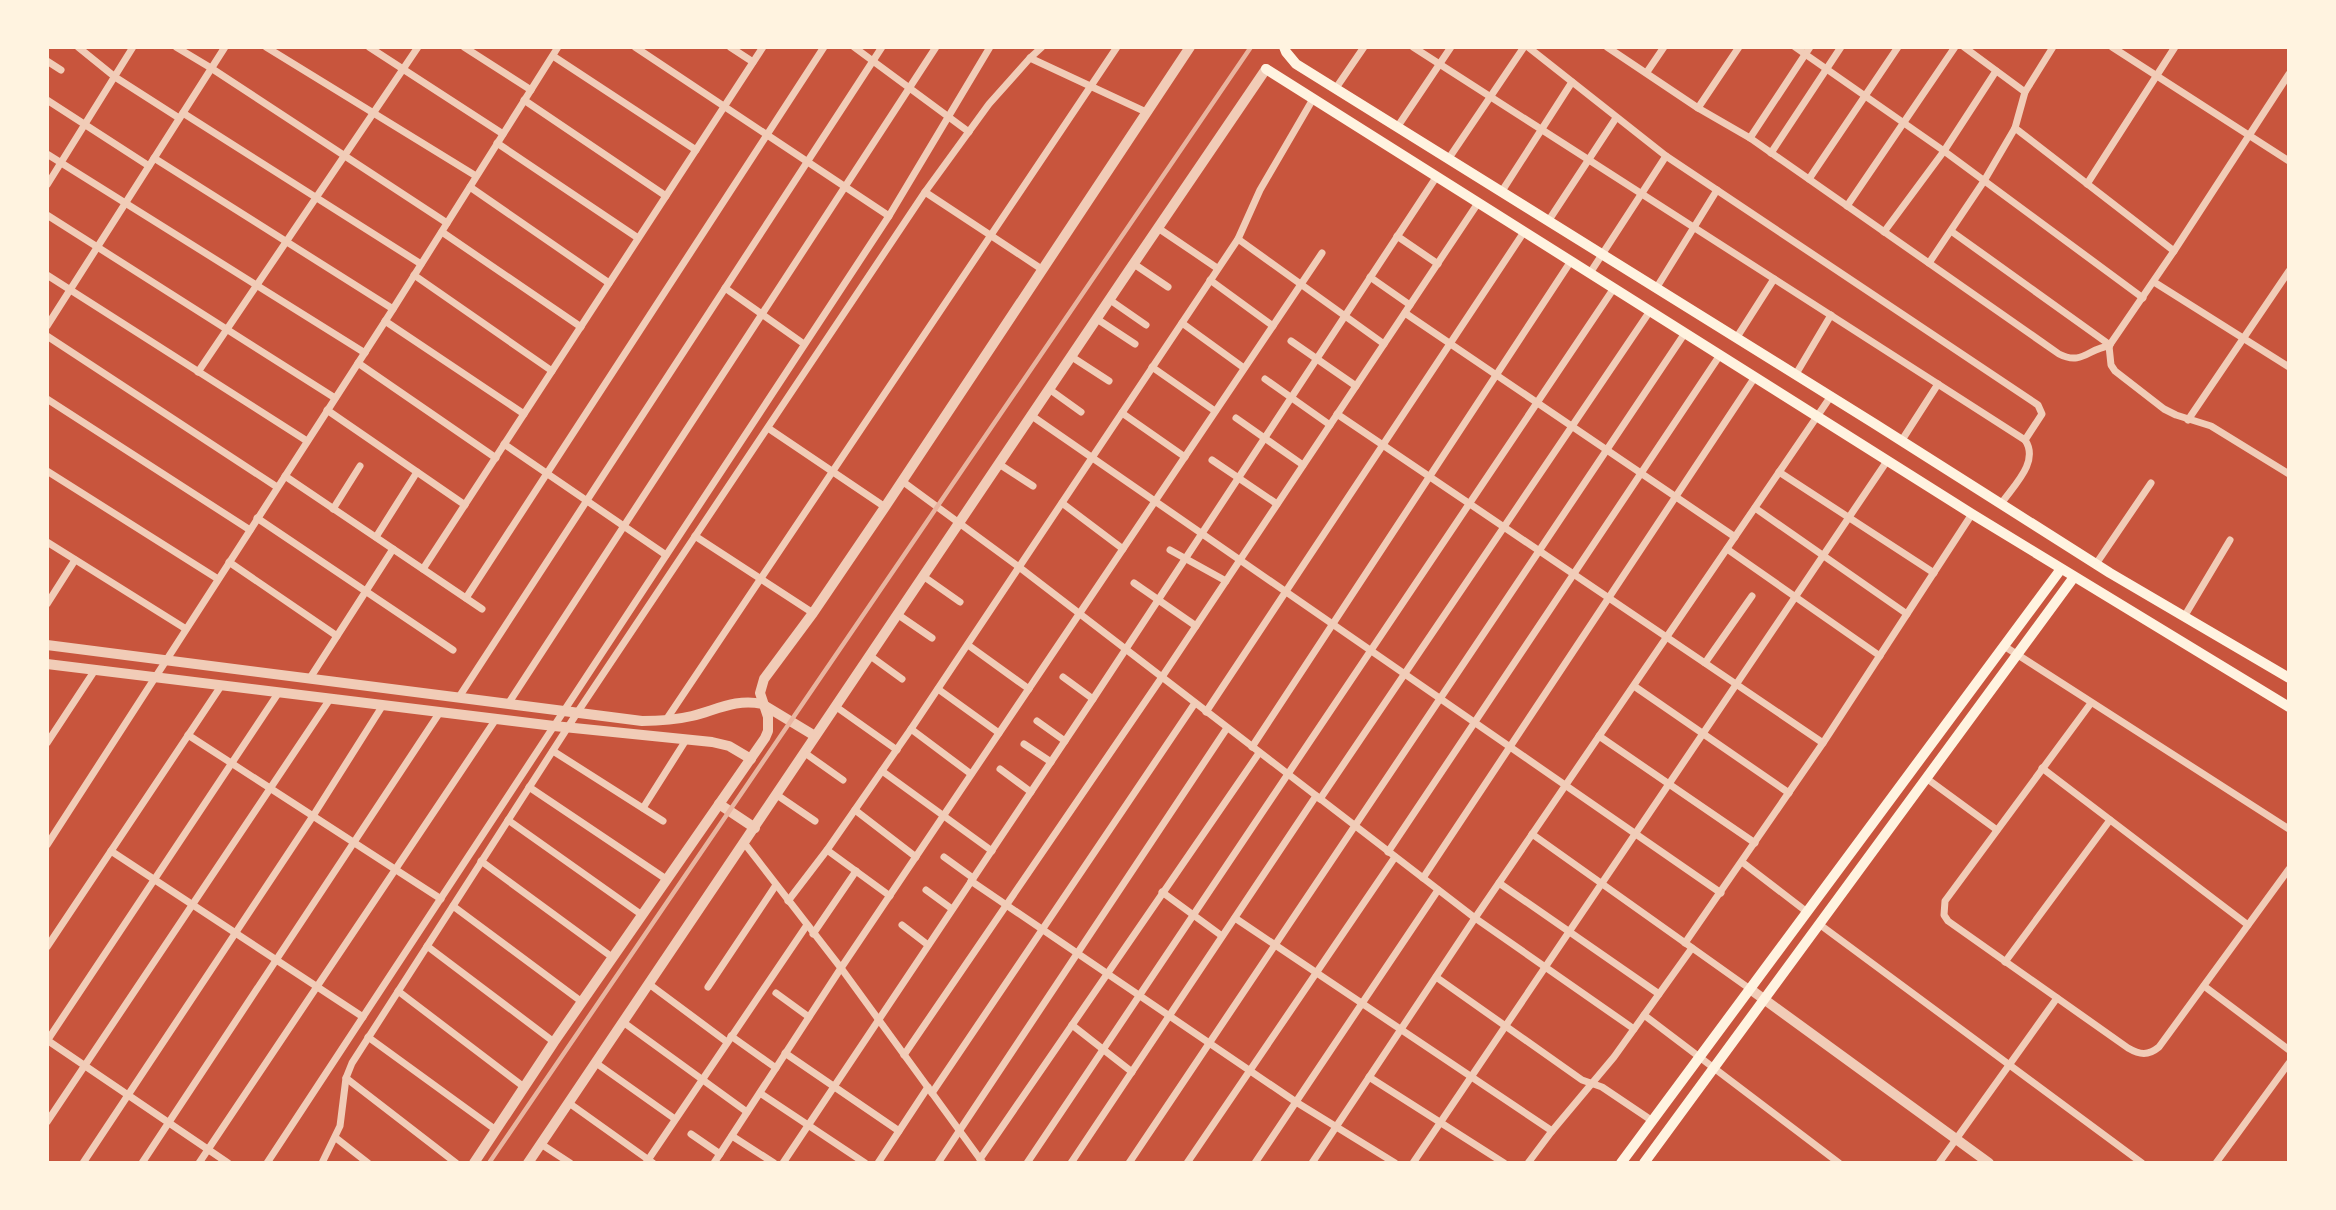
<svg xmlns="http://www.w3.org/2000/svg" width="2336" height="1210" font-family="'Roboto Condensed',sans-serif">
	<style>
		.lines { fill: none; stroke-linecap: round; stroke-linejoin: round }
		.minor { stroke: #f1ccb7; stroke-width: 7 }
		.tertiary { stroke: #f1ccb7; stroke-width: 10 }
		.secondary { stroke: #fff3e0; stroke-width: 10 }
		.rail { stroke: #e9b49f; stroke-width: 4.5 }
	</style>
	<rect width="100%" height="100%" fill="#c8553d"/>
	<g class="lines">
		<g class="minor">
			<path d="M78 47 115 77 179 118"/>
			<path d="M176 47 211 68 447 223"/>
			<path d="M266 47 476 176"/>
			<path d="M369 47 503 134"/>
			<path d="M464 47 531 90"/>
			<path d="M635 47 889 216"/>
			<path d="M730 47 753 62"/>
			<path d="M854 47 969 132"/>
			<path d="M1413 47 2025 440C2040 462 2013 486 2001 504"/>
			<path d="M1528 47 1666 156 2038 405 2042 414 2025 440"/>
			<path d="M1607 47 1698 108 1750 138 2059 354C2082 366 2089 348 2109 346"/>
			<path d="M1795 47 1944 151 2143 298"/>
			<path d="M1964 47 2025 92"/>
			<path d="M2112 47 2289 161"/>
			<path d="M553 56 696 150"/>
			<path d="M1030 58 1146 112"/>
			<path d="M47 61 61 70"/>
			<path d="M1647 72 1664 47"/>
			<path d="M1336 88 1364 47"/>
			<path d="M47 100 149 166"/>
			<path d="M524 100 666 196"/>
			<path d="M1698 108 1739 47"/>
			<path d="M183 113 421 264"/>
			<path d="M1398 126 1451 47"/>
			<path d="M2015 128 2174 251"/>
			<path d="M1750 138 1810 47"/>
			<path d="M497 143 638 238"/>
			<path d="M1771 153 1841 47"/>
			<path d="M47 154 365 353"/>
			<path d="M154 158 393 309"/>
			<path d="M1449 158 1524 47"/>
			<path d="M1809 179 1898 47"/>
			<path d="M2087 184 2175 47"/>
			<path d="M47 185 133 47"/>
			<path d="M470 187 609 283"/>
			<path d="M1502 191 1572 82"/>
			<path d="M925 192 1043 270"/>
			<path d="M1847 206 1955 47"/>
			<path d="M47 215 335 398"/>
			<path d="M1549 220 1616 118"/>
			<path d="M1158 228 1217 268"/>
			<path d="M1951 231 2110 345"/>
			<path d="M442 232 581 327"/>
			<path d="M1884 232 1944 151 1996 71"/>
			<path d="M1397 236 1438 264"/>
			<path d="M1238 239 1384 344"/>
			<path d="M1929 263 1984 181 2015 128 2025 92 2053 47"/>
			<path d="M1134 264 1168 287"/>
			<path d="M1590 273 1666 156"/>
			<path d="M47 275 307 441"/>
			<path d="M414 275 552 371"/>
			<path d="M1370 277 1410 305"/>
			<path d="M1210 280 1273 326"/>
			<path d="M2154 282 2289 367"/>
			<path d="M1657 287 1717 190"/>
			<path d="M725 288 804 344"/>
			<path d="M1110 300 1146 325"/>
			<path d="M1405 313 1735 537"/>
			<path d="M1097 319 1135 344"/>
			<path d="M385 321 524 414"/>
			<path d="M1182 323 1244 368"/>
			<path d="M47 326 225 47"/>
			<path d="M47 336 277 487"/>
			<path d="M1737 337 1774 279"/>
			<path d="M1291 341 1356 386"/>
			<path d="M2109 346 2174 251 2289 74"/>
			<path d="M2109 346 2111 365 2115 371 2164 409 2176 415 2211 426 2289 474"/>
			<path d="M1072 357 1109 381"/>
			<path d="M358 363 496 458"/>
			<path d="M1152 367 1215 411"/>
			<path d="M198 372 418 47"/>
			<path d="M1796 374 1831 315"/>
			<path d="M1265 379 1330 425"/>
			<path d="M1049 389 1081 412"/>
			<path d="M47 399 250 530"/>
			<path d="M327 410 465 505"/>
			<path d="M1122 413 1185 457"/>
			<path d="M1337 414 1823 743"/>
			<path d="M1032 416 1721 893"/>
			<path d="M1236 418 1303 465"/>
			<path d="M2188 420 2289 271"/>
			<path d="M768 428 885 507"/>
			<path d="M1902 440 1938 384"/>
			<path d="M504 444 666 555"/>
			<path d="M1212 460 1277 504"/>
			<path d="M999 464 1033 486"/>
			<path d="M47 471 218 579"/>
			<path d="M1779 472 1934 573"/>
			<path d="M285 476 482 609"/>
			<path d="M902 481 1019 567 1475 918 1634 1029"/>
			<path d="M1062 503 1123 549"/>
			<path d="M1755 508 1907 614"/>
			<path d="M333 509 360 466"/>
			<path d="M257 518 453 650"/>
			<path d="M695 536 813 613"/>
			<path d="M376 537 417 472"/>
			<path d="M47 542 186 629"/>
			<path d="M1727 549 1880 656"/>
			<path d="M1170 550 1226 581"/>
			<path d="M229 562 337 636"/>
			<path d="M2096 564 2151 483"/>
			<path d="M423 569 763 47"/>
			<path d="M923 576 960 602"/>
			<path d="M1134 583 1196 626"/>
			<path d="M466 598 824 47"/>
			<path d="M47 604 75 560"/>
			<path d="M897 614 932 638"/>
			<path d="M2184 617 2230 540"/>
			<path d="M968 645 1029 689"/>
			<path d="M2004 646 2289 829"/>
			<path d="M869 655 902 679"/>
			<path d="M1705 663 1752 596"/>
			<path d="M1063 677 1093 699"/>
			<path d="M310 678 393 549"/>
			<path d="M1634 686 1789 793"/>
			<path d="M938 689 999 733"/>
			<path d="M459 697 882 47"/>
			<path d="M2091 703 1945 901 1944 915 1948 921 2128 1048C2140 1055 2148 1056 2159 1047L2289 869"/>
			<path d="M508 704 936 47"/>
			<path d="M835 706 897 750"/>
			<path d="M1206 712 1524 232"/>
			<path d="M666 720 1117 47"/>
			<path d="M1037 721 1065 741"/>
			<path d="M911 729 971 774"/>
			<path d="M188 735 441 899"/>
			<path d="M1599 736 1755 843"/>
			<path d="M47 743 95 670"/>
			<path d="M1024 744 1051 762"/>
			<path d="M1252 747 1571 261"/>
			<path d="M553 751 663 821"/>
			<path d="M805 753 843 780"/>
			<path d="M2042 768 2248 925"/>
			<path d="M1000 769 1031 792"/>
			<path d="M882 771 992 851"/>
			<path d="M1926 778 1997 830"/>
			<path d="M529 787 666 879"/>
			<path d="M777 795 815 821"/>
			<path d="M1320 799 1650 311"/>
			<path d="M643 808 686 740"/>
			<path d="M855 810 916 857"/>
			<path d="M508 820 642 915"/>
			<path d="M1532 834 1750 989"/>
			<path d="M745 844 841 968 983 1163"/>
			<path d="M47 845 393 309 558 47"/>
			<path d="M827 850 890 896"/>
			<path d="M111 851 363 1017"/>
			<path d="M1388 852 1720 355"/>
			<path d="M944 857 973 878"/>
			<path d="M481 861 612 957"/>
			<path d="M1742 862 1807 912"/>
			<path d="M1423 878 1755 377"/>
			<path d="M971 881 1296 1102 1395 1163"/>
			<path d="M1499 883 1659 994"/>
			<path d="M926 890 952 909"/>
			<path d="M1162 892 1222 936"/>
			<path d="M788 901 827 850 911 729 1238 239 1260 190 1313 99"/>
			<path d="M453 906 582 1002"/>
			<path d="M1235 918 1552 1131"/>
			<path d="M1819 924 2142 1163"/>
			<path d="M902 925 928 945"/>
			<path d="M813 934 856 871"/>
			<path d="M1685 943 1823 743 1972 514"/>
			<path d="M427 946 554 1042"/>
			<path d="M47 947 221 686"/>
			<path d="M2005 962 2110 820"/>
			<path d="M1436 977 1582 1080 1602 1087 1651 1120"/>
			<path d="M649 984 727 1042"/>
			<path d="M2204 986 2289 1050"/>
			<path d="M708 987 776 885"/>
			<path d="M398 991 524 1087"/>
			<path d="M776 993 809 1017"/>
			<path d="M1644 1015 1839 1163"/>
			<path d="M623 1022 747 1112"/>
			<path d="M1072 1025 1132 1072"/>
			<path d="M731 1036 776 1068"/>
			<path d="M368 1037 496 1130"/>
			<path d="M47 1040 228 1163"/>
			<path d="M47 1041 279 692"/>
			<path d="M785 1053 899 1131"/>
			<path d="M904 1055 1162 677 1478 203"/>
			<path d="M596 1063 675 1119"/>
			<path d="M1369 1077 1504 1163"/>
			<path d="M346 1078 456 1163"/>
			<path d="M760 1093 865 1163"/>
			<path d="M932 1093 1195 703"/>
			<path d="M569 1103 653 1163"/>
			<path d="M47 1122 330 699"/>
			<path d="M691 1134 720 1154"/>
			<path d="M732 1136 774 1163"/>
			<path d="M336 1138 368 1163"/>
			<path d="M541 1144 570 1163"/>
			<path d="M980 1159 1259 753"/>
			<path d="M83 1163 313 816 383 705"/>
			<path d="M142 1163 440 712"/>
			<path d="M199 1163 496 719"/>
			<path d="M267 1163 889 216 990 47"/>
			<path d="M322 1163 340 1126 346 1078 352 1063 577 713 925 192 989 104 1030 58 1042 47"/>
			<path d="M646 1163 807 925"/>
			<path d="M714 1163 841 968 1322 253"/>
			<path d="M783 1163 1093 699 1437 176"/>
			<path d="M878 1163 928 1087"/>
			<path d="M938 1163 1227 728"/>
			<path d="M1027 1163 1614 288"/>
			<path d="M1071 1163 1316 796"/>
			<path d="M1129 1163 1685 333"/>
			<path d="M1187 1163 1395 857"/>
			<path d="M1255 1163 1438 890"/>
			<path d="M1312 1163 1475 918 1831 396"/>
			<path d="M1413 1163 1887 461"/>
			<path d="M1528 1163 1552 1131 1614 1057 1692 948"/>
			<path d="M1939 1163 2057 998"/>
			<path d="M2216 1163 2289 1063"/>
		</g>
		<g class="tertiary">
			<path d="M47 645 642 721C659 721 675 720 692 716 716 710 737 698 762 704L815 736"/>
			<path d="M47 664 554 726 712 742 729 746 751 759"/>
			<path d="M719 804 755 828"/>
			<path d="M1750 989 1989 1163"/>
			<path d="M474 1163 554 1042 765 738 768 731V717L760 693 764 679 813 613 885 507 1190 47"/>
			<path d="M528 1163C775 798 1018 432 1266 69"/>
		</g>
		<g class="secondary">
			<path d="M1284 47 1286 52 1296 64 1875 424 2110 573 2289 678"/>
			<path d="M1266 69 1972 514 2289 707"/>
			<path d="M1621 1163 2061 569"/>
			<path d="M1644 1163 2074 577"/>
		</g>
		<path class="rail" d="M489 1163 1251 47"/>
	</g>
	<rect width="2336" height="1210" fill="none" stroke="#fff3e0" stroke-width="98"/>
</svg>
